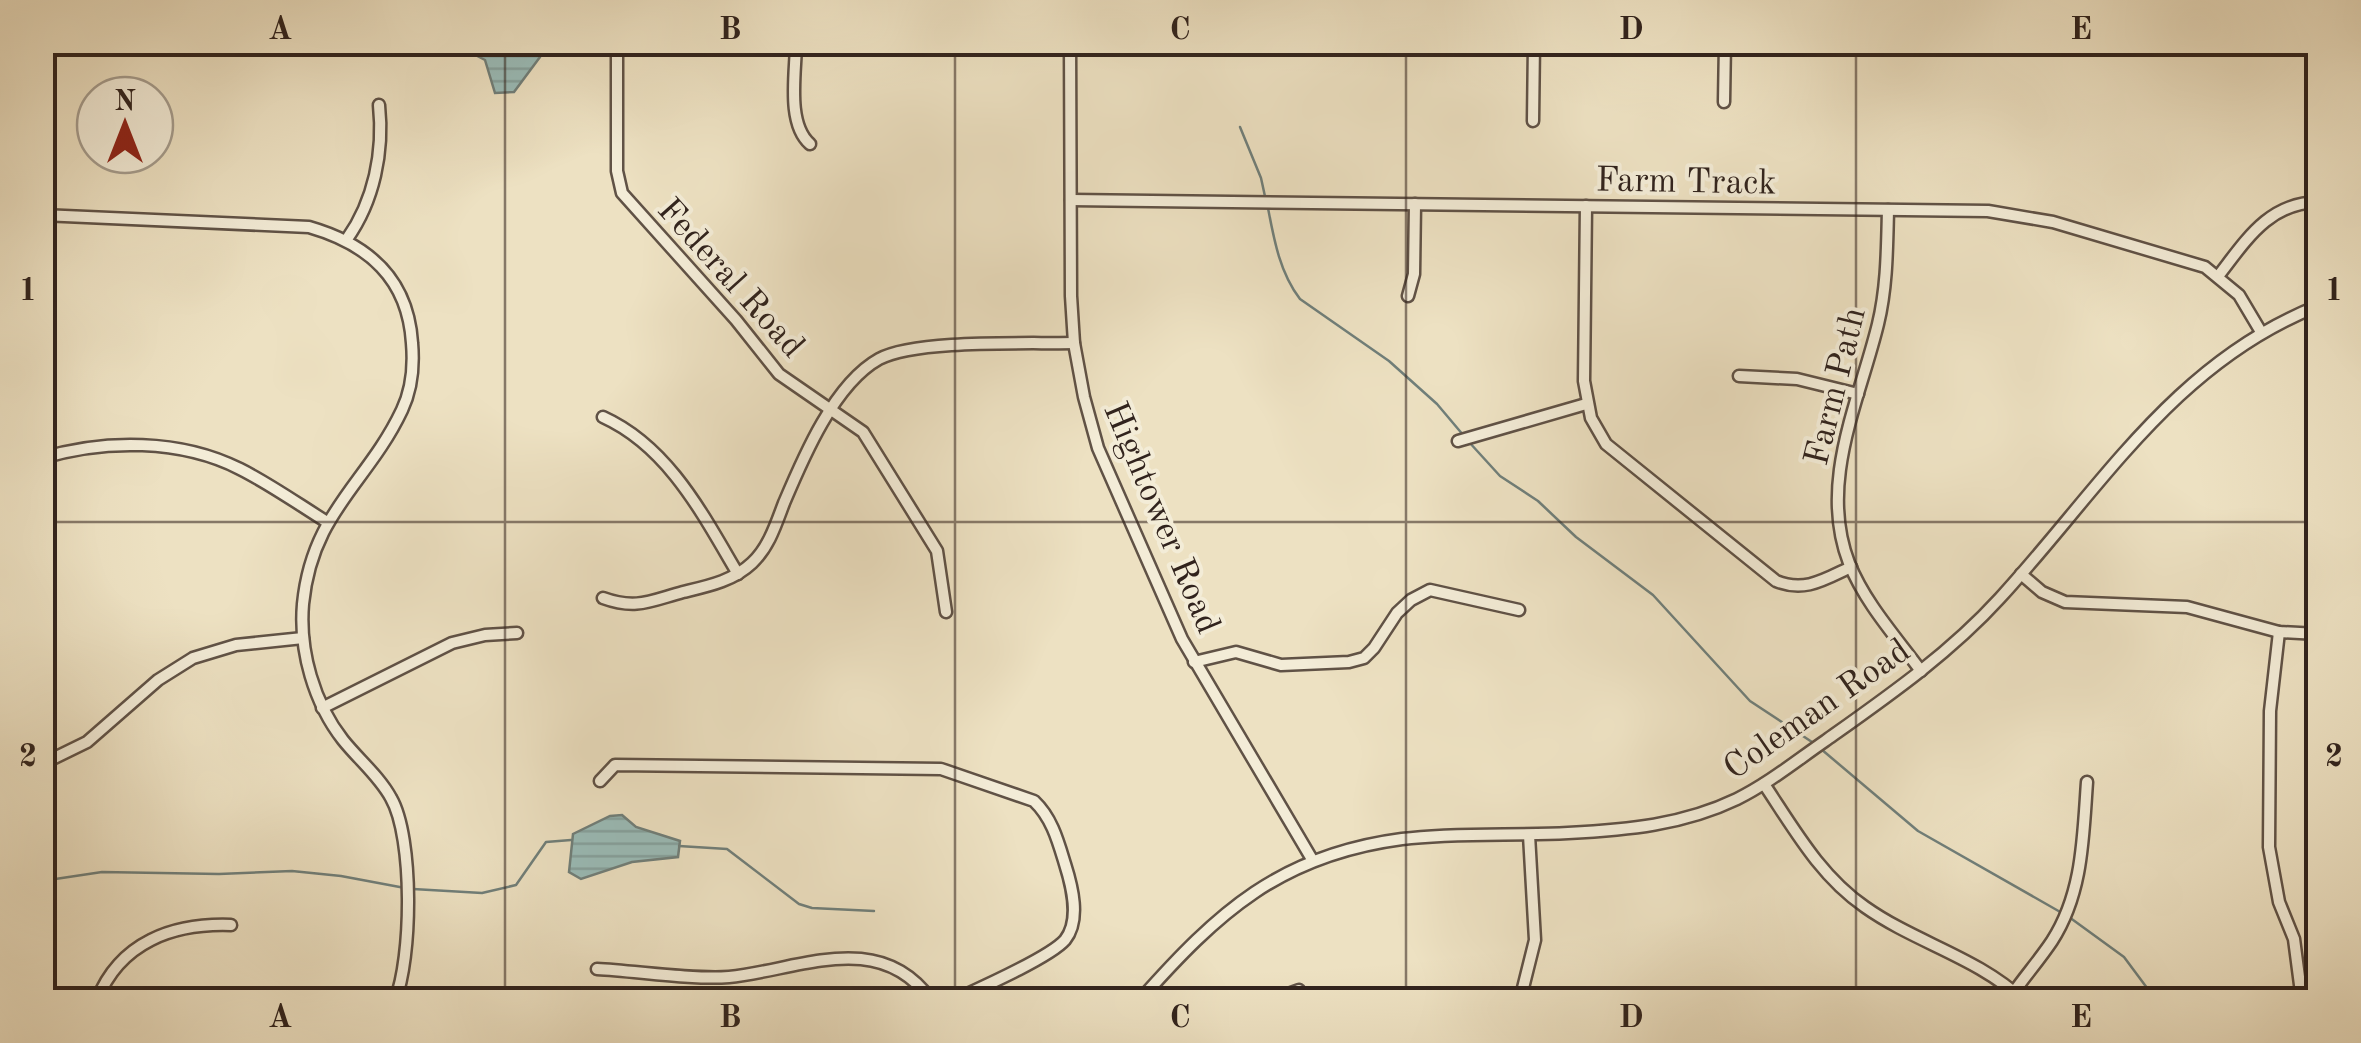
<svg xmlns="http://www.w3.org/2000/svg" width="2361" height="1043" font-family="'Old Standard TT',serif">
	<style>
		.water { fill: url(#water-rules); stroke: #707f7a; stroke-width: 2.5 }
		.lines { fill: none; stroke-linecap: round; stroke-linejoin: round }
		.stream { stroke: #707f7a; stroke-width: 2.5 }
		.minor-casing { stroke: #605246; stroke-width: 15 }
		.minor { stroke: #f3ecd7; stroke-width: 10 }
		.grid { fill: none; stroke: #31231d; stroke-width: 2.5; stroke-opacity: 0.55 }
		.labels { text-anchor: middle; stroke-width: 8; stroke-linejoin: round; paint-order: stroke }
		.street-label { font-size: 35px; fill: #31231d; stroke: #f3ecd7 }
		.neatline { fill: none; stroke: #31231d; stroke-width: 4 }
		.grid-label { font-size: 32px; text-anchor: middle; font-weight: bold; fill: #31231d }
	</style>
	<defs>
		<pattern id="water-rules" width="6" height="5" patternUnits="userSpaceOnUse" patternTransform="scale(2.5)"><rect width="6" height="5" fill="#9abcb8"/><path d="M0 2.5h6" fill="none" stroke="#85a19e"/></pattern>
	</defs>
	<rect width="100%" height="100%" fill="#ede1c2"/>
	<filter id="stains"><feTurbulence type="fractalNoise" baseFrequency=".002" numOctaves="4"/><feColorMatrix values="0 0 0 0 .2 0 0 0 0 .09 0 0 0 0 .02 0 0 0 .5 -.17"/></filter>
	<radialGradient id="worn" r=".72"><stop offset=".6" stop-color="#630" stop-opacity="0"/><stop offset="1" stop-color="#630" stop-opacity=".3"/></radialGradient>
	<g class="water">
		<path d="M452 43 542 42V43L540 57 514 92 495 93 485 60Z"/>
		<path d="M622 815 636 827 680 841 678 857 632 862 581 879 569 872 573 834 610 816Z"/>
	</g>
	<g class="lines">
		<g class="stream">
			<path d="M1240 127 1261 178 1266 201"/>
			<path d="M1268 208C1274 240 1280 273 1300 299L1389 361 1437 404 1464 436"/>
			<path d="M1469 442 1500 476 1538 501 1576 537 1653 595 1750 701 1815 744"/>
			<path d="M1821 749 1918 831 2062 913"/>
			<path d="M679 846 727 849 799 904 812 908 874 911"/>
			<path d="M42 881 102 872 219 874 292 871 341 876 405 888"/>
			<path d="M413 889 482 893 516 885 546 842 571 840"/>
			<path d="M2069 917 2124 957 2156 1000"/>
		</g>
		<defs>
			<g id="minor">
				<path d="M617 42V171L622 193 736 320 779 374 863 432 937 551 946 612"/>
				<path d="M796 42C796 72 786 123 810 144"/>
				<path d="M1070 42 1071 296 1074 343 1084 397 1098 448 1182 639 1313 861"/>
				<path d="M1724 102 1725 42"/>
				<path d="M1533 121 1534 42"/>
				<path d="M1071 200 1988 211 2053 222 2205 267 2239 295 2261 332"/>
				<path d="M1586 206 1584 381 1591 418 1606 444 1776 581C1805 593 1825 579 1851 567"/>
				<path d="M1888 210C1887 249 1887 287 1878 324 1859 402 1818 483 1849 563 1865 603 1896 637 1921 671"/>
				<path d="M42 215 309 227C368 244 408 278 412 343 414 366 412 389 402 410 367 484 312 512 303 604 299 651 314 703 343 740 359 760 379 776 391 798 414 838 412 959 395 1000"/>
				<path d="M347 239C374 201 384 152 379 105"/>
				<path d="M2219 275C2247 239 2269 203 2318 202"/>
				<path d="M1408 296 1414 274 1415 204"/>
				<path d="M1739 376 1797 379 1858 394"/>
				<path d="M603 417C669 447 703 515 738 574"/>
				<path d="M1458 441 1586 404"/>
				<path d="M42 458C105 439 181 439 240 469 270 484 298 504 327 522"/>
				<path d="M2021 574 2042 592 2065 602 2187 607 2279 632 2318 634"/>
				<path d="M603 598C636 610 650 601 683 592 708 586 733 581 752 563 769 547 776 524 784 503 803 458 834 384 879 359 916 339 1028 344 1074 343"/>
				<path d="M2279 632 2270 711 2269 847 2279 902 2294 939 2302 1000"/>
				<path d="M1194 662 1236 652 1281 665 1349 662 1364 658 1374 648 1397 613 1411 600 1430 590 1519 610"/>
				<path d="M322 708 452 643 485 635 517 633"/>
				<path d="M42 764 87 742 158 680 193 658 236 645 303 638"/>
				<path d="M600 781 615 765 941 769 1034 801C1052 818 1058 841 1065 864 1072 886 1081 920 1065 940 1049 958 978 989 954 1000"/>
				<path d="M1764 784C1794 829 1820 876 1865 907 1916 943 1977 957 2023 1000"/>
				<path d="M597 969C636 971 693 980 729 977 799 970 879 928 931 1000"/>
				<path d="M2014 992C2026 975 2040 959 2052 941 2083 893 2083 837 2087 782"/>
				<path d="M97 1000C120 942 173 923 231 925"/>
				<path d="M1140 1000C1218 912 1280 855 1402 839 1457 832 1514 836 1568 833 1627 830 1683 825 1737 799 1769 783 1796 761 1825 741 1887 697 1949 654 2000 598 2100 489 2175 362 2318 306"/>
				<path d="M1271 1000 1299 990"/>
				<path d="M1520 1000 1535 940 1529 835"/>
			</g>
		</defs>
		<use href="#minor" class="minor-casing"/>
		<use href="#minor" class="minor"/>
	</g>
	<path class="grid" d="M505 42V1000M955 42V1000M1406 42V1000M1856 42V1000M42 522H2318"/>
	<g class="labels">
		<g class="street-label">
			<text transform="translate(1686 180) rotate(1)" y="12">Farm Track</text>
			<text transform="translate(732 277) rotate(48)" y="12">Federal Road</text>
			<text transform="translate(1834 386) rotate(-76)" y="12">Farm Path</text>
			<text transform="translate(1163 517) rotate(67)" y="12">Hightower Road</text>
			<text transform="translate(1816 708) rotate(-35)" y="12">Coleman Road</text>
		</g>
	</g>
	<rect width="2361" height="1043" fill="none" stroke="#ede1c2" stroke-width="110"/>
	<g transform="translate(125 125)"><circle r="48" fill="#f3ecd7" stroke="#a59c8d" stroke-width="2.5"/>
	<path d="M0-8L18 38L0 25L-18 38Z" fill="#8f2418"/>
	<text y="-15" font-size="28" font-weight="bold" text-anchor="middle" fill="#31231d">N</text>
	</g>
	<rect x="55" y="55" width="2251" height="933" class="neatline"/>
	<g class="grid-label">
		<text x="280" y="39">A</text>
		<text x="730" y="39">B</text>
		<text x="1180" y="39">C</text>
		<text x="1631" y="39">D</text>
		<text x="2081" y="39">E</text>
		<text x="28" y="300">1</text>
		<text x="2334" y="300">1</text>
		<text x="28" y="766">2</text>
		<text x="2334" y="766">2</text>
		<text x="280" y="1027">A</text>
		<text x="730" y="1027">B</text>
		<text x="1180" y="1027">C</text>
		<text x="1631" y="1027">D</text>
		<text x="2081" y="1027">E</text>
	</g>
	<rect width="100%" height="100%" filter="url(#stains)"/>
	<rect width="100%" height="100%" fill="url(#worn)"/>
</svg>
